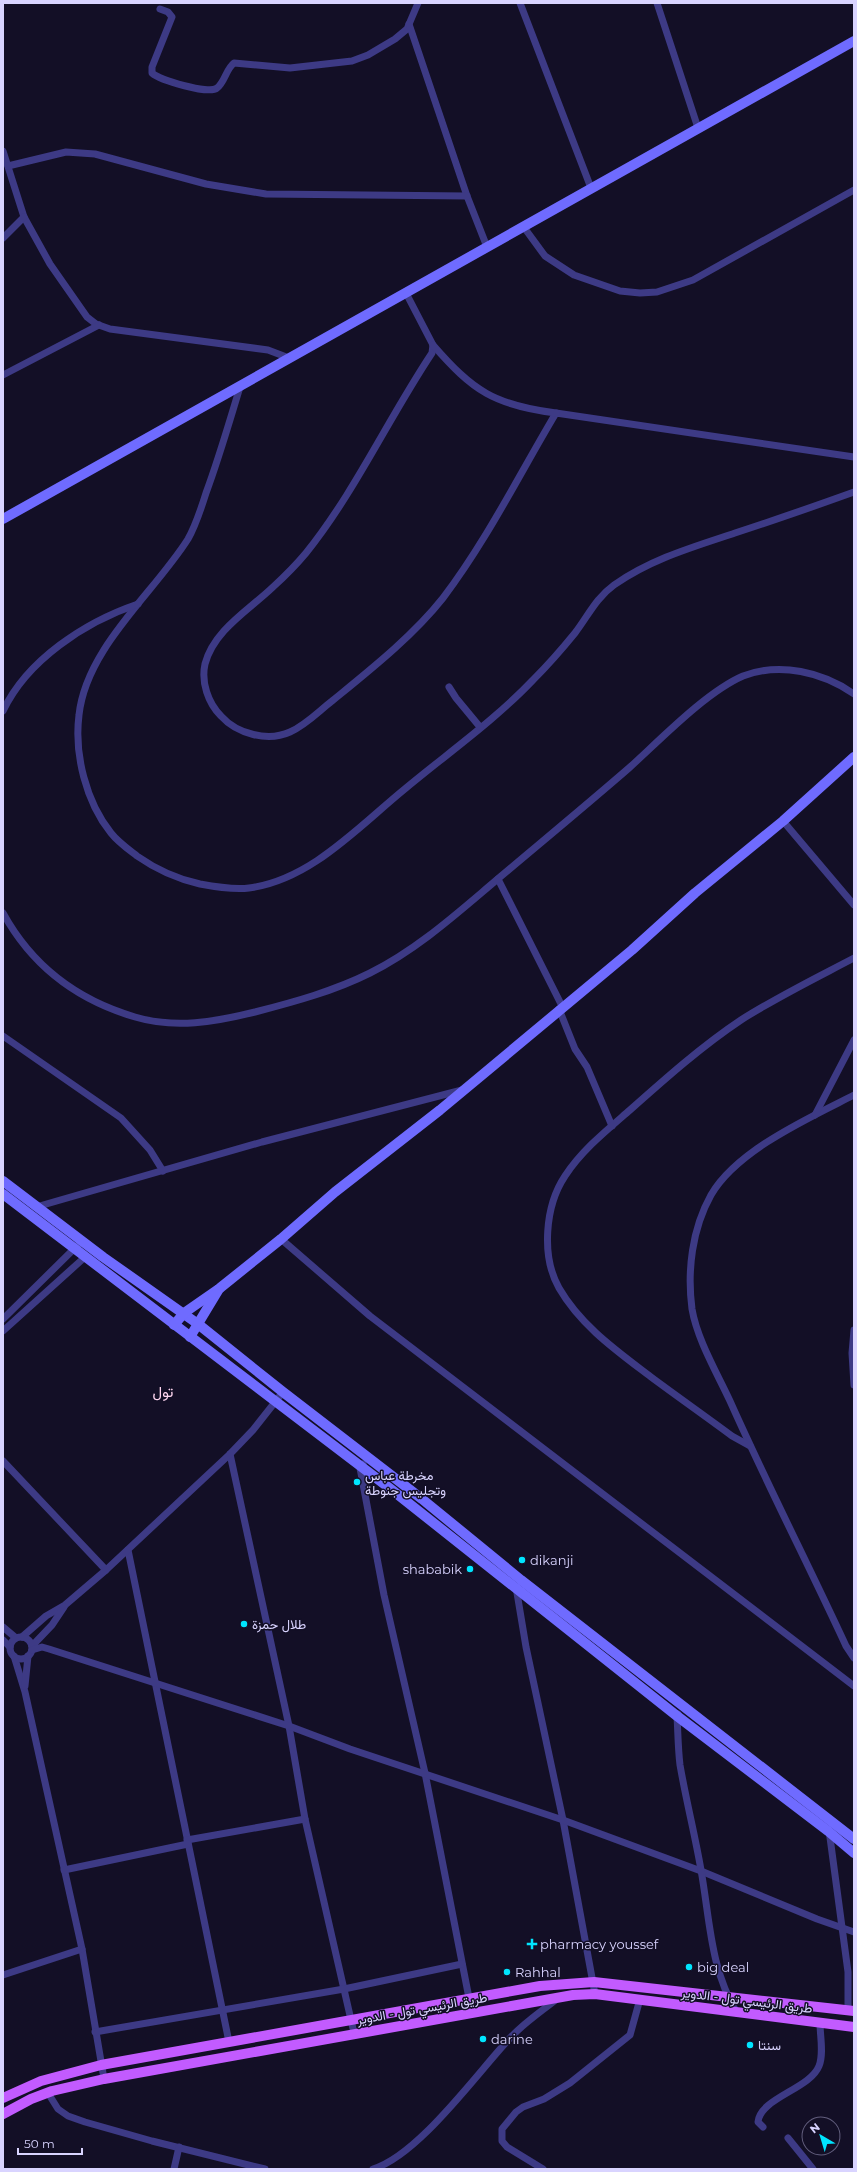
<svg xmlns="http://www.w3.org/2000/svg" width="857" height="2172" font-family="Montserrat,Vazirmatn,sans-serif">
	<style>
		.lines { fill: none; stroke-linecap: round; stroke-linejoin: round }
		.street { stroke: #3d3a85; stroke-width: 7 }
		.secondary { stroke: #6f6bff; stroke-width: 10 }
		.primary { stroke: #c25bff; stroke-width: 10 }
		.poi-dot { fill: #00e5ff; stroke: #130f26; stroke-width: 1.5 }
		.labels { text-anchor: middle; stroke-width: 3; stroke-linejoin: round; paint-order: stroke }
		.poi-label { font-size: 13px; fill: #d9d4ff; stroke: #130f26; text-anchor: start }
		.street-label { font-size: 13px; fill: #d9d4ff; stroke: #130f26 }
		.quarter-label { font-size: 15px; fill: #ffd6f0; stroke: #130f26 }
	</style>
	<rect width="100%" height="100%" fill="#130f26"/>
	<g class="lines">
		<g class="street">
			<path d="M520 3 591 188"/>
			<path d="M657 3 698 128"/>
			<path d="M160 9 168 12 172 17 152 67V73C160 80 209 95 217 88 225 82 226 69 234 63L290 68 352 61 368 55 395 39 407 29 418 3"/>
			<path d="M409 24 467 196 487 247"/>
			<path d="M3 151 24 217 50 264 87 317 96 324 110 329 268 350 289 358"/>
			<path d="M8 166 66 152 95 154 206 184 266 194 467 196"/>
			<path d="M523 226 545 256 574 275 620 291 640 293 657 292 693 280 854 190"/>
			<path d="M3 238 24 217"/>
			<path d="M406 293 433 345 432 353C388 419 355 492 306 553 296 565 284 577 273 587 249 610 214 630 205 664 201 682 208 703 221 716 237 734 268 742 290 732 306 725 319 711 332 701 370 670 413 636 443 598 487 540 519 475 556 413L854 457"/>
			<path d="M433 345C473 391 494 405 556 413"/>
			<path d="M3 375 99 325"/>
			<path d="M240 387C229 423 219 458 206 493 201 509 196 525 188 539 154 593 86 648 79 715 74 754 86 802 111 833 118 842 128 849 137 856 157 870 177 879 200 884 216 887 233 890 249 888 311 880 359 826 406 788 448 753 495 720 533 680 548 665 562 649 575 633 588 616 596 598 614 585 651 559 693 547 735 533 775 520 815 506 854 492"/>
			<path d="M449 687 456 698 480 727"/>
			<path d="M3 711C27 660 85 622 138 604"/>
			<path d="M783 821 854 905"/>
			<path d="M498 879 562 1006"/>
			<path d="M3 913C32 966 77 1000 135 1017 175 1029 215 1022 255 1012 294 1002 334 991 370 973 416 950 454 916 493 883 538 845 584 807 629 768 660 740 706 692 743 676 780 662 823 672 854 694"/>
			<path d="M559 1009 575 1049 587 1067 612 1126"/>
			<path d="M3 1036 121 1118 150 1150 163 1171"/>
			<path d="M854 1095C809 1118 737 1150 711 1195 692 1229 687 1271 692 1309 697 1339 717 1373 730 1401 767 1484 808 1564 846 1646L854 1658"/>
			<path d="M815 1115 854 1040"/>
			<path d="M36 1207 262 1142 462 1090"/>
			<path d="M281 1239 370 1316 854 1686"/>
			<path d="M3 1319 82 1241"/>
			<path d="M854 1330 852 1353 854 1385"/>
			<path d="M3 1331 85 1257"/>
			<path d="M750 1446 732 1436C705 1416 678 1397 651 1377 617 1351 581 1326 559 1288 541 1256 545 1206 565 1176 582 1150 607 1130 630 1110 666 1078 702 1046 741 1020 777 997 816 978 854 958"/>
			<path d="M230 1454 289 1726 305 1819 354 2033"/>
			<path d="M3 1461 106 1570"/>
			<path d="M363 1464 360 1468 384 1595 425 1773 469 1998"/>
			<path d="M128 1550 229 2042"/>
			<path d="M516 1587 526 1647 563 1820 595 1994"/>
			<path d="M3 1627 16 1638"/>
			<path d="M22 1637 46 1616 65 1605 106 1570 230 1454 253 1430 283 1392"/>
			<circle cx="21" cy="1648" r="11"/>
			<path d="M3 1640 10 1647"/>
			<path d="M32 1646 52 1625 64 1607"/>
			<path d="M32 1650 42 1647 49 1649 289 1726 350 1749 563 1820 701 1871 817 1919 854 1932"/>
			<path d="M14 1656 25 1692 82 1949 104 2079"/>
			<path d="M25 1686 28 1656"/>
			<path d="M678 1714 677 1716C678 1733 678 1749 680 1765 686 1800 695 1835 701 1870 710 1920 710 1968 737 2013"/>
			<path d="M829 1830 848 1972V2010"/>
			<path d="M187 1840 305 1819"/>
			<path d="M64 1870 188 1844"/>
			<path d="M3 1975 82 1949"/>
			<path d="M95 2032 344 1989 462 1964"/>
			<path d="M48 2093 58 2109 68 2116 85 2122 152 2141 265 2169"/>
			<path d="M763 2127 758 2122C760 2098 810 2089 819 2066 824 2054 820 2036 820 2023"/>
			<path d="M788 2138 813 2169"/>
			<path d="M174 2169 179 2147"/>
			<path d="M373 2169C419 2155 477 2073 511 2037 525 2022 542 2011 558 1998"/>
			<path d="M543 2169 507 2147 502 2141V2129L516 2112 523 2107 544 2099 570 2083 630 2035 640 1999"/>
		</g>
		<g class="secondary">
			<path d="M3 519 854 41"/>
			<path d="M3 1181 103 1257 198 1324 283 1392 422 1499 521 1580 854 1839"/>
			<path d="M3 1194 392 1490 677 1716 828 1831 854 1853"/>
			<path d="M174 1325 184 1313 220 1288 281 1239 335 1192 440 1110 632 950 695 893 783 821 854 757"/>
			<path d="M190 1337 219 1289"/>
		</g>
		<g class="primary">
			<path d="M3 2098 41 2081 101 2065 540 1986 594 1982 854 2011"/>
			<path d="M3 2114 31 2099 52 2091 104 2079 573 1995 595 1994 854 2027"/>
		</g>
	</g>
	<g class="poi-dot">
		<circle cx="357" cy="1482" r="4"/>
		<circle cx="522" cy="1560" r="4"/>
		<circle cx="470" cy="1569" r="4"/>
		<circle cx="244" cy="1624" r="4"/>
		<path d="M530 1938h4v4h4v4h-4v4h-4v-4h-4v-4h4z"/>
		<circle cx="689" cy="1967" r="4"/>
		<circle cx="507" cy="1972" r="4"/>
		<circle cx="483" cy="2039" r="4"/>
		<circle cx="750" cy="2045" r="4"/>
	</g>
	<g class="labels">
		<g class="poi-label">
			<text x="365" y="1480">مخرطة عباس<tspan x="365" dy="15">وتجليس جنوطة</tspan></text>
			<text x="530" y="1565">dikanji</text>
			<text x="462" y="1574" text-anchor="end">shababik</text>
			<text x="252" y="1629">طلال حمزة</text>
			<text x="540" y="1949">pharmacy youssef</text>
			<text x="697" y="1972">big deal</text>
			<text x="515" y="1977">Rahhal</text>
			<text x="491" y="2044">darine</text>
			<text x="758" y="2050">سنتا</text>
		</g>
		<g class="street-label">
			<text transform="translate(747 2000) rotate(7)" y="5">طريق الرئيسي تول - الدوير</text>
			<text transform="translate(422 2008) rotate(-10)" y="5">طريق الرئيسي تول - الدوير</text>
		</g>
		<g class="quarter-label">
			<text x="163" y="1397">تول</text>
		</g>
	</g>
	<rect width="857" height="2172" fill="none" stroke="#d9d4ff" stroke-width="8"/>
	<g transform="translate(821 2136) rotate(322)"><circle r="19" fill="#130f26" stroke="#625e7d"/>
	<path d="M0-3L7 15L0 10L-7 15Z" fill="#00e5ff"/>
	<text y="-6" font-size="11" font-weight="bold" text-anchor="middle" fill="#d9d4ff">N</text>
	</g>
	<path d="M18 2148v6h64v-6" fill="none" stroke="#d9d4ff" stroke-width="2"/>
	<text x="24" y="2148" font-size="12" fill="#d9d4ff" stroke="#130f26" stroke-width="3" paint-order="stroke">50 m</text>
</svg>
